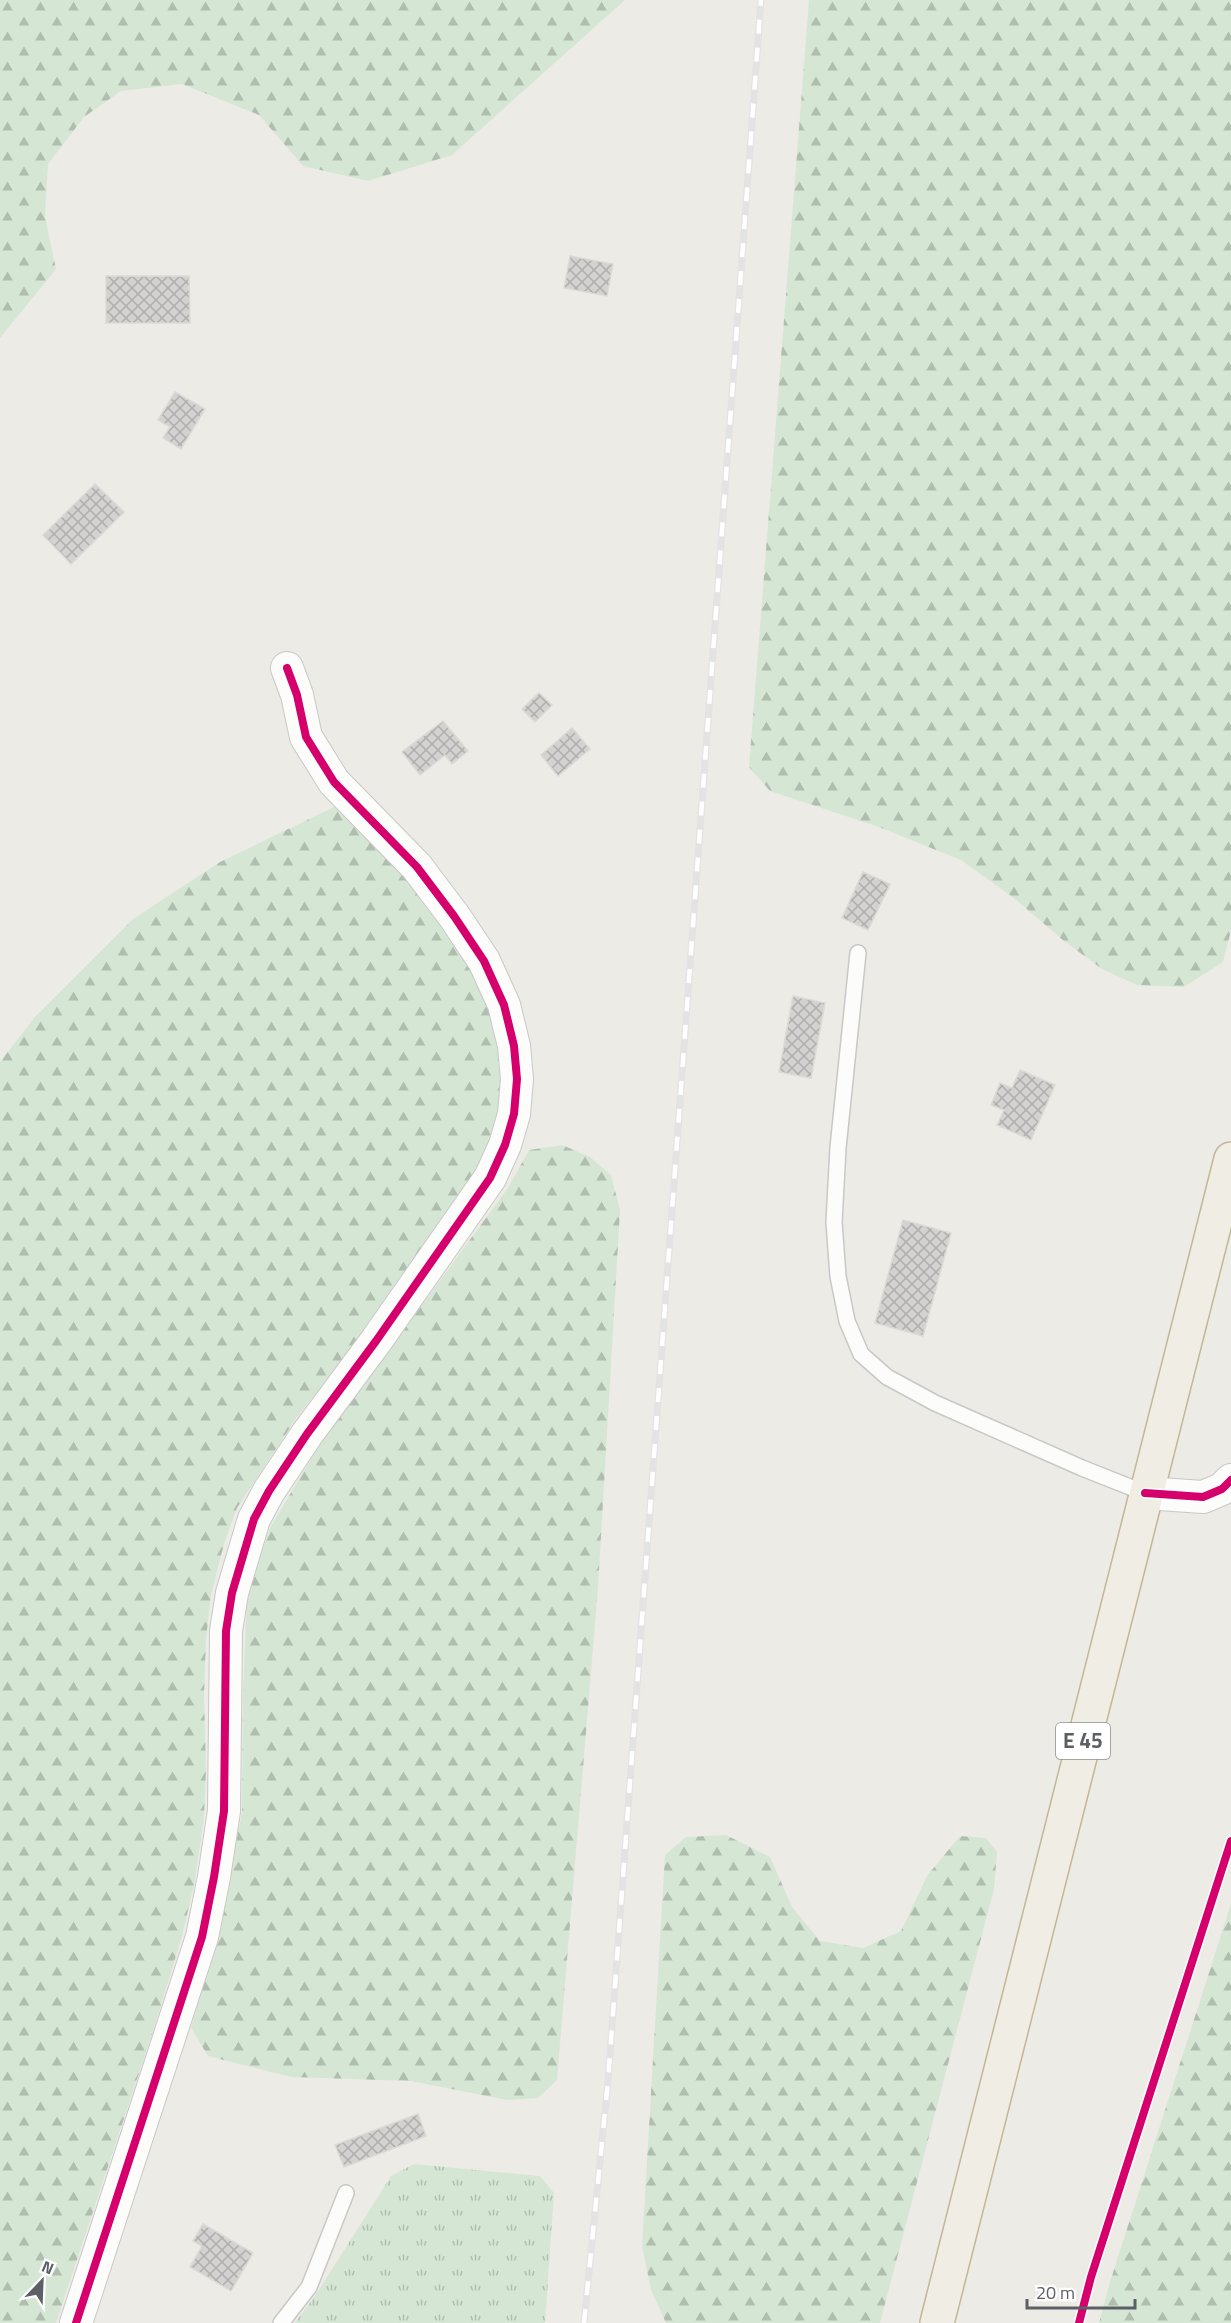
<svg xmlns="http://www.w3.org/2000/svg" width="1231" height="2323" font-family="'Titillium Web',sans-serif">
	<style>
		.grass { fill: url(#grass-tufts) }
		.forest { fill: url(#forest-firs) }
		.building { fill: url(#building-cross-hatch); stroke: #dbdad6; stroke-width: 1.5 }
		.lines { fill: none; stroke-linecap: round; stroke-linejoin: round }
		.service-casing { stroke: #c8c8c7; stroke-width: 18 }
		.minor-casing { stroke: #c8c8c7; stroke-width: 34 }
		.trunk-casing { stroke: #c2b795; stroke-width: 36 }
		.service { stroke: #fcfcfb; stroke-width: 15 }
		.minor { stroke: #fcfcfb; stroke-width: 32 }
		.trunk { stroke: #f0eee4; stroke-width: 33 }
		.rail-casing { stroke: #e3e3e3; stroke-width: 7 }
		.rail { stroke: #fff; stroke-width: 4.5; stroke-dasharray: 14; stroke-linecap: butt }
		.cycleway-casing { stroke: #fff; stroke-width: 11 }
		.cycleway { stroke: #d6006c; stroke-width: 8 }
		.labels { text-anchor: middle; stroke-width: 4.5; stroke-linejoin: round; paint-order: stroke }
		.shield { fill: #fff; stroke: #8d8f92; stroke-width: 1.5 }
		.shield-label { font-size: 21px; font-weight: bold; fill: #5c5f64 }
	</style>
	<defs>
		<pattern id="grass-tufts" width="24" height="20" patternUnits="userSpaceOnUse" patternTransform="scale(1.5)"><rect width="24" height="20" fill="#d5e7d4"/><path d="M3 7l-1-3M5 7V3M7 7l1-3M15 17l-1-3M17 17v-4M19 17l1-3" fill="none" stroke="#b0beb0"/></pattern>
		<pattern id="forest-firs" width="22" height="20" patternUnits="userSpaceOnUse" patternTransform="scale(1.5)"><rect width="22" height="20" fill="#d5e7d4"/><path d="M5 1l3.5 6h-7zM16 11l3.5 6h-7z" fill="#b0beb0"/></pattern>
		<pattern id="building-cross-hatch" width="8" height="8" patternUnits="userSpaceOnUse" patternTransform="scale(1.5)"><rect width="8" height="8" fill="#d3d2d0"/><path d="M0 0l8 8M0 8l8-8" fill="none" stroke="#aeaeac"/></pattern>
	</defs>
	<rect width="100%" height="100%" fill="#ecebe6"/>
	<path class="grass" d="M414 2164 540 2176 554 2193 545 2323H295L317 2293 391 2176Z"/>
	<g class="forest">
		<path d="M0 0H625L452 155 368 181 303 166 259 115 182 84 121 91 84 117 48 164 45 217 56 269 0 338Z"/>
		<path d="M809 0H1231V930L1223 962 1184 987 1137 985 1102 969 1064 941 1015 899 961 860 876 826 770 791 749 767Z"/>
		<path d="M334 807 350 816 408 876 476 969 491 1011 501 1051 503 1082 499 1113 492 1141 477 1171 366 1329 297 1417 237 1508 224 1544 211 1595 206 1639 204 1697 206 1769 204 1817 195 1880 182 1936 155 2025 56 2323H0V1062L34 1018 133 919 220 862Z"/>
		<path d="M562 1145 590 1157 611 1175 620 1210 598 1588 557 2080 538 2098 507 2100 411 2081 291 2077 208 2056 191 2028 217 1934 242 1813 243 1691 247 1597 270 1528 321 1442 508 1188 529 1150Z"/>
		<path d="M726 1835 770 1857 792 1907 820 1941 863 1948 901 1931 927 1876 960 1836 986 1838 997 1852 994 1889 880 2323H666L651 2290 642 2246 665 1855 686 1837Z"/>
		<path d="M1231 1904V2323H1099L1110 2282Z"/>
	</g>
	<g class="building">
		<path d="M570 256 613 264 607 296 564 288Z"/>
		<path d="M106 276H189L190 323H106Z"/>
		<path d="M175 392 205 409 181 449 163 438 170 427 158 420Z"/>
		<path d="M95 484 124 512 71 564 43 535Z"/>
		<path d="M539 693 552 705 535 722 522 709Z"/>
		<path d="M443 721 468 751 452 764 445 755 420 775 402 752Z"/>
		<path d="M572 728 590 749 558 776 541 755Z"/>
		<path d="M863 872 890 884 868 930 842 918Z"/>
		<path d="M793 996 825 1003 811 1078 779 1072Z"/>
		<path d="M1020 1070 1055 1085 1031 1140 997 1125 1004 1110 991 1105 1000 1083 1012 1088Z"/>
		<path d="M903 1220 951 1233 923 1336 875 1323Z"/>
		<path d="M418 2114 426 2136 344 2167 335 2145Z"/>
		<path d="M203 2224 253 2253 231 2291 190 2267 202 2246 193 2241Z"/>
	</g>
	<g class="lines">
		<defs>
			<g id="service">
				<path d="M858 953 838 1148 834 1222 838 1276 847 1321 861 1354 887 1377 935 1403 1082 1468 1145 1493"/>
				<path d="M281 2323 309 2287 346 2193"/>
			</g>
			<g id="minor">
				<path d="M1145 1493 1203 1497 1222 1489 1231 1480"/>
				<path d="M76 2323 202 1937 214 1877 224 1811 226 1631 232 1593 254 1519 269 1491 307 1434 376 1341 490 1178 505 1145 514 1114 517 1079 514 1046 504 1005 484 961 454 916 417 867 334 782 306 737 297 695 287 668"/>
			</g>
			<path id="trunk" d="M937 2323 1231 1159"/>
		</defs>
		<use href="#service" class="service-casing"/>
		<use href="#minor" class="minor-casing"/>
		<use href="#trunk" class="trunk-casing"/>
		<use href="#service" class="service"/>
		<use href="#minor" class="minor"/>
		<use href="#trunk" class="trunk"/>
		<defs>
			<path id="rail" d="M584 2323 608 2081 761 0"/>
		</defs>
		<use href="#rail" class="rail-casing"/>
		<use href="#rail" class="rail"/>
		<defs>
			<g id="cycleway">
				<path d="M1145 1493 1203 1497 1222 1489 1231 1480"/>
				<path d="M76 2323 202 1937 214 1877 224 1811 226 1631 232 1593 254 1519 269 1491 307 1434 376 1341 490 1178 505 1145 514 1114 517 1079 514 1046 504 1005 484 961 454 916 417 867 334 782 306 737 297 695 287 668"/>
				<path d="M1079 2323 1091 2277 1231 1841"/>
			</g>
		</defs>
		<use href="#cycleway" class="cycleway-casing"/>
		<use href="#cycleway" class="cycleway"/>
	</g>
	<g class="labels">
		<rect class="shield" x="1056" y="1723" width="54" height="36" rx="4.5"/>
		<g class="shield-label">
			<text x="1083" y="1748">E 45</text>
		</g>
	</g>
	<g transform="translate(42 2281) rotate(23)" stroke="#ffffff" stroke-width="4.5" paint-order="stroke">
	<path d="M0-4.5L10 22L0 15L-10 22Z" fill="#5c5f64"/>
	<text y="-9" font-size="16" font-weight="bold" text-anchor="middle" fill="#5c5f64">N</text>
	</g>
	<path d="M1027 2299v9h108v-9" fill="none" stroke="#5c5f64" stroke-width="3"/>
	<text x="1036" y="2299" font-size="18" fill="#5c5f64" stroke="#ffffff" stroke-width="4.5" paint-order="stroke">20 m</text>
</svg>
